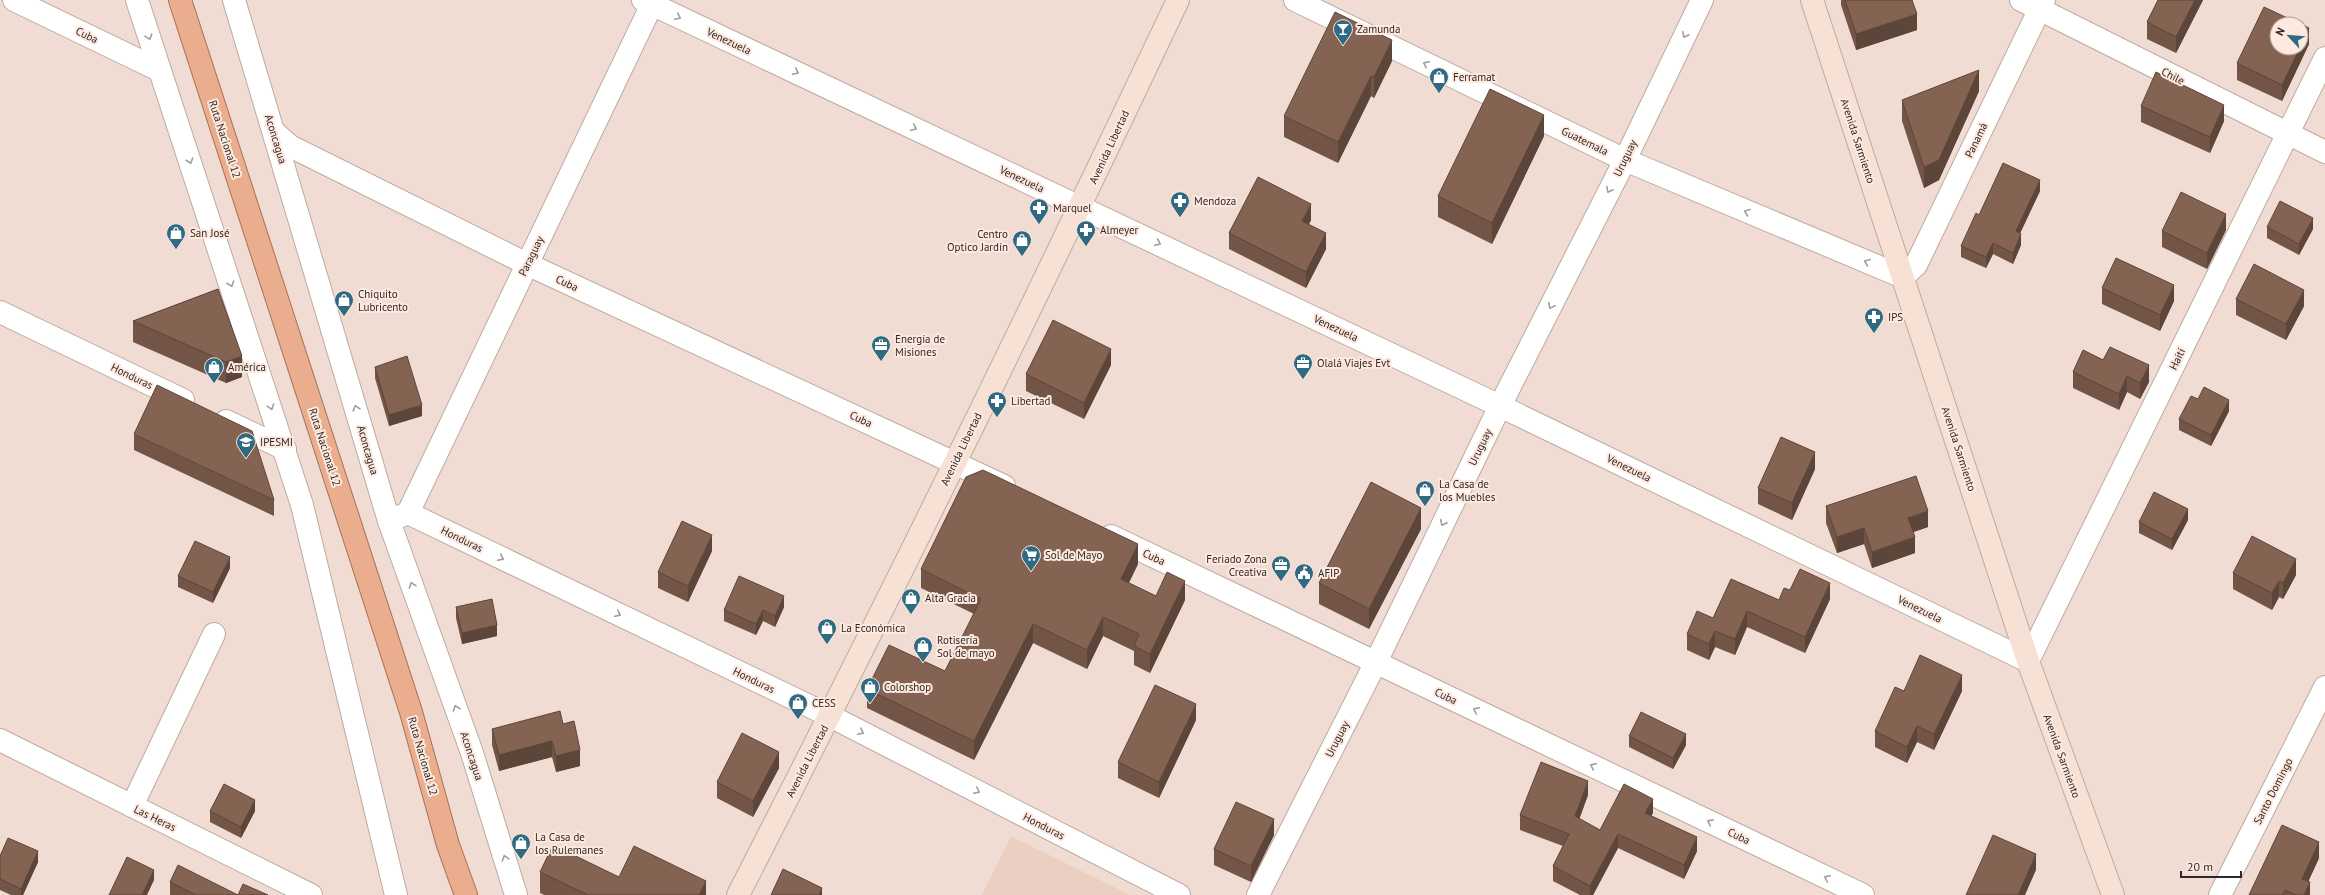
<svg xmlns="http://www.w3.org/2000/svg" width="2325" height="895" font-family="'PT Sans',sans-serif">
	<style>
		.built { fill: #ebcfc2 }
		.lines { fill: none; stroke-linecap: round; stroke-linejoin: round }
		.minor-casing { stroke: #bdaaa0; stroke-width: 24 }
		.secondary-casing { stroke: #bdaaa0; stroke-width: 24 }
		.trunk-casing { stroke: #a57257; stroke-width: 24 }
		.minor { stroke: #fff; stroke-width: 22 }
		.secondary { stroke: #f7e1d5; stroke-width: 22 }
		.trunk { stroke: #eaae8e; stroke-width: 22 }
		.wall { fill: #725547 }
		.shaded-wall { fill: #5c4539 }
		.building { fill: #846352; stroke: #5c4539 }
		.oneway { stroke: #a19e9c }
		.labels { text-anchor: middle; stroke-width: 4; stroke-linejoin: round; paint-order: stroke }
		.poi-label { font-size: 11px; fill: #2f2824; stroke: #fde9df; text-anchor: start }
		.street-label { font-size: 11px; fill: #2f2824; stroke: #fde9df }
	</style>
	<rect width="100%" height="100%" fill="#f0dcd2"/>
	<path class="built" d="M1011 836 1130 895H982Z"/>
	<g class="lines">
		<defs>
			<g id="minor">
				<path d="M14 0 159 70"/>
				<path d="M137 0 302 505 396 895"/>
				<path d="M234 0 389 521 472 753 516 895"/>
				<path d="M643 0 1500 406 2028 661 2325 58"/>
				<path d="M1295 0 1625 160 1903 277 1916 265 2044 0"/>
				<path d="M2021 0 2325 152"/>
				<path d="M274 132 290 146 527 264 1004 486"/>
				<path d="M0 312 183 400"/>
				<path d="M226 421 285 449"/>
				<path d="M408 513 654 0"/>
				<path d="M389 521 408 513 830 716 1179 895"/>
				<path d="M1111 536 1863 895"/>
				<path d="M0 740 311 895"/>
				<path d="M132 806 214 634"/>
				<path d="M1258 895 1376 662 1500 406 1625 160 1702 0"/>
				<path d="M2220 895 2325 687"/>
			</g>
			<g id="secondary">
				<path d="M1812 0 2028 661 2113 895"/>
				<path d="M738 895C890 599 1036 300 1178 0"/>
			</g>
			<path id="trunk" d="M180 0 411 712 448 845 466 895"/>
		</defs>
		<use href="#minor" class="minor-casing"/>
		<use href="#secondary" class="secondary-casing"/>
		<use href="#trunk" class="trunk-casing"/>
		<use href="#minor" class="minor"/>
		<use href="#secondary" class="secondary"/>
		<use href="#trunk" class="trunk"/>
	</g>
	<g class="wall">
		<path d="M1841 0H1912L1917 30 1856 50 1841 5Z"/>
		<path d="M2158 0H2203L2176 53 2147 39V22Z"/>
		<path d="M2309 44 2282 101 2237 80V63Z"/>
		<path d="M1392 61 1374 98 1371 96 1338 163 1284 137V116Z"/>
		<path d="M1979 91 1939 180 1924 188 1902 121V100Z"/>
		<path d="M2141 106 2224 121 2210 153 2141 122Z"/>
		<path d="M1544 136 1492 244 1438 217V196Z"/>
		<path d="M2040 191 2020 233 2021 245 2013 264 1993 254 1986 268 1961 257V246L1979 215Z"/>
		<path d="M1311 220 1309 224 1326 249 1306 288 1229 249V233Z"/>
		<path d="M2267 227 2313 229 2299 255 2267 238Z"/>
		<path d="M2226 230 2207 269 2162 247V231Z"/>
		<path d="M2102 288 2174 301 2160 331 2102 304Z"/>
		<path d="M218 289 242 377 226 383 133 342V321Z"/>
		<path d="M2236 299 2304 306 2286 340 2236 315Z"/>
		<path d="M2083 350 2149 382 2140 399 2127 392 2119 410 2073 388V372Z"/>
		<path d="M1111 365 1084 419 1026 391V374Z"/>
		<path d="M375 367 422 416 389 426 375 378Z"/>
		<path d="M2198 399 2229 411 2211 446 2179 430V419Z"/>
		<path d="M134 434 274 500V516L134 450Z"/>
		<path d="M1815 469 1792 520 1758 504V488Z"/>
		<path d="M1826 506 1928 527 1913 532 1915 553 1872 568 1864 544 1837 553 1826 523Z"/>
		<path d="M2188 520 2172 550 2139 533V522Z"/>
		<path d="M1421 529 1369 629 1319 604V583Z"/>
		<path d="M712 551 688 602 658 588V572Z"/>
		<path d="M1138 564 1129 583 1156 596 1185 600 1150 673 1134 665V651L1103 636 1087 669 1033 643 974 760 867 708V689L945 671 974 614 921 588V569Z"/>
		<path d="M230 568 213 603 178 587V576Z"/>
		<path d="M2233 573 2296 575 2283 599 2279 597 2272 610 2233 589Z"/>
		<path d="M1790 590 1830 599 1805 653 1747 627 1735 655 1715 647 1709 660 1687 650V634L1713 618 1779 600Z"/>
		<path d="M456 607 497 636 462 644 456 618Z"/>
		<path d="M784 607 775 627 763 621 756 635 724 621V610Z"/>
		<path d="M1904 691H1962L1934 750 1917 742 1907 763 1875 747V731Z"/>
		<path d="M1196 720 1159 798 1118 778V762Z"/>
		<path d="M563 724 580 766 556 772 552 757 499 771 492 745V729Z"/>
		<path d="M1629 736 1686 745 1673 769 1629 747Z"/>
		<path d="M779 768 753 817 717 798V782Z"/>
		<path d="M1588 795 1579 819 1600 830 1653 813 1651 816 1697 851 1684 879 1618 848 1593 895H1580L1553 881V866L1563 846 1520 830V815Z"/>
		<path d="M210 811H255L241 838 210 822Z"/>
		<path d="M1274 835 1251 882 1214 865V849Z"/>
		<path d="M0 856 38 862 23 895H11L0 890Z"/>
		<path d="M2319 858 2308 882 2310 895H2249Z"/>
		<path d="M540 872 619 877 706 895H544L540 893Z"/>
		<path d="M170 882 238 895H268H170Z"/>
	</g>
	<g class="shaded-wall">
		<path d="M2195 0H2203L2176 53V37Z"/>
		<path d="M1917 14V30L1856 50V34Z"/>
		<path d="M2309 28V44L2282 101V85L2300 48H2301V46Z"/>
		<path d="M1392 40V61L1374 98V77Z"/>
		<path d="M1979 70V91L1939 180 1924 188V167Z"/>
		<path d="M1371 76V96L1338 163V142Z"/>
		<path d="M2224 105V121L2210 153V137Z"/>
		<path d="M1544 115V136L1492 244V223Z"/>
		<path d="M2040 180V191L2016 242V231Z"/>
		<path d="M1311 204V220L1302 237V221Z"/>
		<path d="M2226 214V230L2207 269V253Z"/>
		<path d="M2313 218V229L2299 255V244Z"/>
		<path d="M1326 233V249L1306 288V272Z"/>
		<path d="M2021 234V245L2013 264V253Z"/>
		<path d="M1993 243V254L1986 268V257Z"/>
		<path d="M2174 285V301L2160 331V315Z"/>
		<path d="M2304 290V306L2286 340V324Z"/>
		<path d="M1111 349V365L1084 419V403Z"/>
		<path d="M242 356V377L226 383V362Z"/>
		<path d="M2149 365V382L2140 399V383Z"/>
		<path d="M2127 376V392L2119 410V394Z"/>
		<path d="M2229 400V411L2211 446V435Z"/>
		<path d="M422 405V416L389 426V415Z"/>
		<path d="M1815 452V469L1792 520V503Z"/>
		<path d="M1421 508V529L1369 629V609Z"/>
		<path d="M2188 509V520L2172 550V539Z"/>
		<path d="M1928 511V527L1908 534V518Z"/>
		<path d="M1864 528V544L1837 553V537Z"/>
		<path d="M712 535V551L688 602V586Z"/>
		<path d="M1915 537V553L1872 568V552Z"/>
		<path d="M1138 544V564L1121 598V579Z"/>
		<path d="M230 557V568L213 603V592Z"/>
		<path d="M2296 559V575L2283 599V583Z"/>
		<path d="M1185 581V600L1150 673V654Z"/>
		<path d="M2279 581V597L2272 610V593Z"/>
		<path d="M1830 583V599L1805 653V637Z"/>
		<path d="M784 596V607L775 627V616Z"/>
		<path d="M763 610V621L756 635V624Z"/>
		<path d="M1747 611V627L1735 655V639Z"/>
		<path d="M1103 617V636L1087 669V650Z"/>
		<path d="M1033 624V643L974 760V741Z"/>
		<path d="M497 625V636L462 644V633Z"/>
		<path d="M1715 631V647L1709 660V644Z"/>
		<path d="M1962 675V691L1934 750V734Z"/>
		<path d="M1196 704V720L1159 798V782Z"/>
		<path d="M1917 726V742L1907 763V747Z"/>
		<path d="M1686 734V745L1673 769V758Z"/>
		<path d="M552 741V757L499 771V755Z"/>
		<path d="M580 750V766L556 772V756Z"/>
		<path d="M779 752V768L753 817V801Z"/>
		<path d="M1588 781V795L1575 831V816Z"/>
		<path d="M1653 799V813L1645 828V813Z"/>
		<path d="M255 800V811L241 838V827Z"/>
		<path d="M1274 819V835L1251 882V866Z"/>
		<path d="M1618 834V848L1593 895H1590V886Z"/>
		<path d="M1697 837V851L1684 879V865Z"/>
		<path d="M2319 842V858L2302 895V879Z"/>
		<path d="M38 851V862L23 895H21V889Z"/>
		<path d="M2036 854V870L2025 895H2018Z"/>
		<path d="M154 870V880L147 895H142Z"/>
		<path d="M706 881V895H699Z"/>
		<path d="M2310 882V895H2304Z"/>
		<path d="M822 888V895H819Z"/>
	</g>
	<g class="building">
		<path d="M1845 0H1912L1917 14 1856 34Z"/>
		<path d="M2158 0H2195L2176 37 2147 22Z"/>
		<path d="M2264 7 2300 24H2277V48H2300L2282 85 2237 63Z"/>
		<path d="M1335 12 1392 40 1374 77 1371 76 1338 142 1284 116Z"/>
		<path d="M2301 24 2309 28 2301 46Z"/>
		<path d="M1979 70 1939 160 1924 167 1902 100Z"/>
		<path d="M2156 72 2224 105 2210 137 2141 106Z"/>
		<path d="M1490 89 1544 115 1492 223 1438 196Z"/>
		<path d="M2003 163 2040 180 2016 231 2021 234 2013 253 1993 243 1986 257 1961 246 1976 213 1979 215Z"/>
		<path d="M1258 177 1311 204 1302 221 1326 233 1306 272 1229 233Z"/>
		<path d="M2181 192 2226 214 2207 253 2162 231Z"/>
		<path d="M2280 201 2313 218 2299 244 2267 227Z"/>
		<path d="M2116 258 2174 285 2160 315 2102 288Z"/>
		<path d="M2254 264 2304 290 2286 324 2236 299Z"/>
		<path d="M218 289 242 356 226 362 133 321Z"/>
		<path d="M1053 320 1111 349 1084 403 1026 374Z"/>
		<path d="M2110 347 2149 365 2140 383 2127 376 2119 394 2073 372 2083 350 2103 360Z"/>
		<path d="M407 356 422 405 389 415 375 367Z"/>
		<path d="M157 385 252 431 274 500 134 434Z"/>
		<path d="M2204 387 2229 400 2211 435 2179 419 2191 396 2198 399Z"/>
		<path d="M1781 437 1815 452 1792 503 1758 488Z"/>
		<path d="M983 470 1138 544 1121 579 1156 596 1167 572 1185 581 1150 654 1134 646 1139 634 1103 617 1087 650 1033 624 974 741 867 689 889 645 945 671 981 599 921 569 966 477Z"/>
		<path d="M1916 476 1928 511 1908 518 1915 537 1872 552 1864 528 1837 537 1826 506Z"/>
		<path d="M1371 482 1421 508 1369 609 1319 583Z"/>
		<path d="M2154 492 2188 509 2172 539 2139 522Z"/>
		<path d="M682 521 712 535 688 586 658 572Z"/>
		<path d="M2252 536 2296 559 2283 583 2279 581 2272 593 2233 573Z"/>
		<path d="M195 541 230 557 213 592 178 576Z"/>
		<path d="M1800 569 1830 583 1805 637 1747 611 1735 639 1715 631 1709 644 1687 634 1697 611 1713 618 1731 579 1779 600 1784 588 1790 590Z"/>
		<path d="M739 576 784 596 775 616 763 610 756 624 724 610Z"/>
		<path d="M492 599 497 625 462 633 456 607Z"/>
		<path d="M1920 655 1962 675 1934 734 1917 726 1907 747 1875 731 1895 687 1904 691Z"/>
		<path d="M1155 685 1196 704 1159 782 1118 762Z"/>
		<path d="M560 711 563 724 574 721 580 750 556 756 552 741 499 755 492 729Z"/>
		<path d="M1641 712 1686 734 1673 758 1629 736Z"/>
		<path d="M742 733 779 752 753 801 717 782Z"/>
		<path d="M1541 762 1588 781 1575 816 1600 830 1624 784 1653 799 1645 813 1697 837 1684 865 1618 834 1590 886 1553 866 1569 834 1520 815Z"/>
		<path d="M224 784 255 800 241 827 210 811Z"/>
		<path d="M1236 802 1274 819 1251 866 1214 849Z"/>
		<path d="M2282 825 2319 842 2302 879 2310 882 2304 895H2296L2285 890 2283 895H2249Z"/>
		<path d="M1993 835 2036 854 2018 895H1966Z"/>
		<path d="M8 838 38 851 21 889 0 879V856Z"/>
		<path d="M553 845 619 877 634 846 706 881 699 895H588L540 872Z"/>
		<path d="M127 857 154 870 142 895H109Z"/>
		<path d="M178 865 238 895 243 884 268 895H194V894L170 882Z"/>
		<path d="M783 869 822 888 819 895H771Z"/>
	</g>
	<defs><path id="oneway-chevron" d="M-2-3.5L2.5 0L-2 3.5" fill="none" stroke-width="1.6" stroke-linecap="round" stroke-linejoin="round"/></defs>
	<g class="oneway">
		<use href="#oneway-chevron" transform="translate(678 17) rotate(25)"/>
		<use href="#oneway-chevron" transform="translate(1685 35) rotate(116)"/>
		<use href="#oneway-chevron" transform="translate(149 37) rotate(72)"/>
		<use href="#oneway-chevron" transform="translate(1426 64) rotate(-154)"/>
		<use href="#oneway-chevron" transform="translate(796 72) rotate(25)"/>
		<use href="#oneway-chevron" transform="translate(914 128) rotate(25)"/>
		<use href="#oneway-chevron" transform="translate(190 161) rotate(71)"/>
		<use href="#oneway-chevron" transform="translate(1609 190) rotate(117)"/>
		<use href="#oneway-chevron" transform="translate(1747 212) rotate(-157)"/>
		<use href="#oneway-chevron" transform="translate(1158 243) rotate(25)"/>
		<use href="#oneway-chevron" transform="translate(1867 262) rotate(-157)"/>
		<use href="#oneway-chevron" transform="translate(231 284) rotate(71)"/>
		<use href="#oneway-chevron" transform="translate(1551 306) rotate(117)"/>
		<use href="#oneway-chevron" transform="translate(271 407) rotate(72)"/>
		<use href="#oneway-chevron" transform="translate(356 408) rotate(-106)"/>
		<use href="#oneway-chevron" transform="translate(1443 523) rotate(116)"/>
		<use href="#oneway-chevron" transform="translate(501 558) rotate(26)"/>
		<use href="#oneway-chevron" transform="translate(412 585) rotate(-109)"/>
		<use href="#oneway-chevron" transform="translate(618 614) rotate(26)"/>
		<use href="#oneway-chevron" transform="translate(456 708) rotate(-109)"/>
		<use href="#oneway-chevron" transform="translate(1476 710) rotate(-154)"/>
		<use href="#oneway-chevron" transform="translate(861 732) rotate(27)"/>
		<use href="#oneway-chevron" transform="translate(1593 766) rotate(-154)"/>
		<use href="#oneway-chevron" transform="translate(977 791) rotate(27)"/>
		<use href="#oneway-chevron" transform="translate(1710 822) rotate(-154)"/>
		<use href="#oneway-chevron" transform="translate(505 858) rotate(-107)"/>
		<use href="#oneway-chevron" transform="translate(1827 878) rotate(-154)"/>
	</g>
	<defs>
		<symbol id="bar-pin" viewBox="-11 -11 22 30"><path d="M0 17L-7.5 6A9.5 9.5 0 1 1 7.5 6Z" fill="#2f6982" stroke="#fde9df"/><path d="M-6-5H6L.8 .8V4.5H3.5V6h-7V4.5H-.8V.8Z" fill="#fff"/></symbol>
		<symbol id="shop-pin" viewBox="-11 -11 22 30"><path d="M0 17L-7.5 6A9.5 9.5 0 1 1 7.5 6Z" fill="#2f6982" stroke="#fde9df"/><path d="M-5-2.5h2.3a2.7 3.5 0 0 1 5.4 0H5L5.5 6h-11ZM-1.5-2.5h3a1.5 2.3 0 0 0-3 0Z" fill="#fff"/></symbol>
		<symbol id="pharmacy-pin" viewBox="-11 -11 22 30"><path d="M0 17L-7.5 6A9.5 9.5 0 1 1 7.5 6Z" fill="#2f6982" stroke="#fde9df"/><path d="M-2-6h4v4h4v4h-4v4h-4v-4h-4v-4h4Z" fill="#fff"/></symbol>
		<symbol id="office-pin" viewBox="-11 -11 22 30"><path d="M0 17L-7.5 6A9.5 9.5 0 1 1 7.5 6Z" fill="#2f6982" stroke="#fde9df"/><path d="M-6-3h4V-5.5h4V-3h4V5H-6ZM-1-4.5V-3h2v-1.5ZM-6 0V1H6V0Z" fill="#fff"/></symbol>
		<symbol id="school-pin" viewBox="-11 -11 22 30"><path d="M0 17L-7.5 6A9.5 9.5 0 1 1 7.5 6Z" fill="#2f6982" stroke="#fde9df"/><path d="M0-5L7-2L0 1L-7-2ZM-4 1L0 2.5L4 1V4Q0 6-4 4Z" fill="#fff"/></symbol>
		<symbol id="supermarket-pin" viewBox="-11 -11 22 30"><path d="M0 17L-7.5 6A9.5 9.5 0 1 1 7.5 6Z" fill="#2f6982" stroke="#fde9df"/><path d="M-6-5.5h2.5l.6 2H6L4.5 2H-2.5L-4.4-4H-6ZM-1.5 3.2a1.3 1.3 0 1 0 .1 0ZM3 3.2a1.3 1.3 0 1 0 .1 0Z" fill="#fff"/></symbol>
		<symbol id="civic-pin" viewBox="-11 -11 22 30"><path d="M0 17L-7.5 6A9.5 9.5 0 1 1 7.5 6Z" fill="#2f6982" stroke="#fde9df"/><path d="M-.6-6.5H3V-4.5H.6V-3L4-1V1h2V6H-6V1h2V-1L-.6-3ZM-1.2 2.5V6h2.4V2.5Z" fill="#fff"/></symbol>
	</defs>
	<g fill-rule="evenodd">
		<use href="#bar-pin" x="1332" y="18" width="22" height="30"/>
		<use href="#shop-pin" x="1428" y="66" width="22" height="30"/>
		<use href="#pharmacy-pin" x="1169" y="190" width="22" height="30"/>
		<use href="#pharmacy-pin" x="1028" y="197" width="22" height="30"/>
		<use href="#pharmacy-pin" x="1075" y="219" width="22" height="30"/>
		<use href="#shop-pin" x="165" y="222" width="22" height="30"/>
		<use href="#shop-pin" x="1011" y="229" width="22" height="30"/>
		<use href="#shop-pin" x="333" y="289" width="22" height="30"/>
		<use href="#pharmacy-pin" x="1863" y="306" width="22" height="30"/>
		<use href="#office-pin" x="870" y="334" width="22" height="30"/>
		<use href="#office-pin" x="1292" y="352" width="22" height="30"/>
		<use href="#shop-pin" x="203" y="356" width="22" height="30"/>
		<use href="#pharmacy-pin" x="986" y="390" width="22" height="30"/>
		<use href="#school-pin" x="235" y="431" width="22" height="30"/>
		<use href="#shop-pin" x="1414" y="479" width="22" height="30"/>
		<use href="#supermarket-pin" x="1020" y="544" width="22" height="30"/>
		<use href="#office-pin" x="1270" y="554" width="22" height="30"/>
		<use href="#civic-pin" x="1293" y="562" width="22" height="30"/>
		<use href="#shop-pin" x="900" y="587" width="22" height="30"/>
		<use href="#shop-pin" x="816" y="617" width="22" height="30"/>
		<use href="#shop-pin" x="912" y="635" width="22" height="30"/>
		<use href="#shop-pin" x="859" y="676" width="22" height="30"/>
		<use href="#shop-pin" x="787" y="692" width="22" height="30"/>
		<use href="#shop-pin" x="510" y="832" width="22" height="30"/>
	</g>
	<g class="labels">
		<g class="poi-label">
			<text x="1357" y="33">Zamunda</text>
			<text x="1453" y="81">Ferramat</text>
			<text x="1194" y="205">Mendoza</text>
			<text x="1053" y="212">Marquel</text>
			<text x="1100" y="234">Almeyer</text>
			<text x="190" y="237">San José</text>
			<text x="1008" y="238" text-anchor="end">Centro<tspan x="1008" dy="13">Optico Jardín</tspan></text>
			<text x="358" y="298">Chiquito<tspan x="358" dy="13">Lubricento</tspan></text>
			<text x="1888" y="321">IPS</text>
			<text x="895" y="343">Energía de<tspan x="895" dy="13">Misiones</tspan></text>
			<text x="1317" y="367">Olalá Viajes Evt</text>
			<text x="228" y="371">América</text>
			<text x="1011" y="405">Libertad</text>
			<text x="260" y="446">IPESMI</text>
			<text x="1439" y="488">La Casa de<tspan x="1439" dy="13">los Muebles</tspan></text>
			<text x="1045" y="559">Sol de Mayo</text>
			<text x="1267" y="563" text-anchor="end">Feriado Zona<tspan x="1267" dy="13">Creativa</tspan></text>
			<text x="1318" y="577">AFIP</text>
			<text x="925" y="602">Alta Gracia</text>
			<text x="841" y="632">La Económica</text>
			<text x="937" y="644">Rotisería<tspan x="937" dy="13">Sol de mayo</tspan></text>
			<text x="884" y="691">Colorshop</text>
			<text x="812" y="707">CESS</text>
			<text x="535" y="841">La Casa de<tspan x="535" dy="13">los Rulemanes</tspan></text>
		</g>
		<g class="street-label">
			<text transform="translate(87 35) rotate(26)" y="4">Cuba</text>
			<text transform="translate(729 41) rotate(25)" y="4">Venezuela</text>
			<text transform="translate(2173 76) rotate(27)" y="4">Chile</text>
			<text transform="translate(225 139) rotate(72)" y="4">Ruta Nacional 12</text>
			<text transform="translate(276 139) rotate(73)" y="4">Aconcagua</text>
			<text transform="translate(1976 140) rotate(-64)" y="4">Panamá</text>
			<text transform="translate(1585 141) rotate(26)" y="4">Guatemala</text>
			<text transform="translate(1858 141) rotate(72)" y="4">Avenida Sarmiento</text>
			<text transform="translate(1109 147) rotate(-65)" y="4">Avenida Libertad</text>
			<text transform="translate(1625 158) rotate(-64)" y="4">Uruguay</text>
			<text transform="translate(1022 179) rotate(25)" y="4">Venezuela</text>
			<text transform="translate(531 256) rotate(-64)" y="4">Paraguay</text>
			<text transform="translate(567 283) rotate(25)" y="4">Cuba</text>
			<text transform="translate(1336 328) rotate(25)" y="4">Venezuela</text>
			<text transform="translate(2177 359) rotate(-64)" y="4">Haití</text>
			<text transform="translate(132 376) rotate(26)" y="4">Honduras</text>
			<text transform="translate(861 419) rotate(25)" y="4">Cuba</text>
			<text transform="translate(325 447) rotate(72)" y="4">Ruta Nacional 12</text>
			<text transform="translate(1480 447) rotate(-64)" y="4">Uruguay</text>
			<text transform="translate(961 449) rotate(-64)" y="4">Avenida Libertad</text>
			<text transform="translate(1959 449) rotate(72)" y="4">Avenida Sarmiento</text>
			<text transform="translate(368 450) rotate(74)" y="4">Aconcagua</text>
			<text transform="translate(1629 468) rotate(26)" y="4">Venezuela</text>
			<text transform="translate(462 539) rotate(26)" y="4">Honduras</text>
			<text transform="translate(1154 557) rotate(25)" y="4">Cuba</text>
			<text transform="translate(1920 609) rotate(26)" y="4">Venezuela</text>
			<text transform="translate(754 680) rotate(26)" y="4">Honduras</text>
			<text transform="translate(1446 696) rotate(26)" y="4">Cuba</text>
			<text transform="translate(1337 739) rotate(-63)" y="4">Uruguay</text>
			<text transform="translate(423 756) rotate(74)" y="4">Ruta Nacional 12</text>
			<text transform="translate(472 756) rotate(72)" y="4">Aconcagua</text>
			<text transform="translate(2062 756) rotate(70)" y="4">Avenida Sarmiento</text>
			<text transform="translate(807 761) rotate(-63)" y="4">Avenida Libertad</text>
			<text transform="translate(2273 791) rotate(-63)" y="4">Santo Domingo</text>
			<text transform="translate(155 818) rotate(26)" y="4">Las Heras</text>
			<text transform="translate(1044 826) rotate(27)" y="4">Honduras</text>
			<text transform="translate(1739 836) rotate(26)" y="4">Cuba</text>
		</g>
	</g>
	<g transform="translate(2289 36) rotate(296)"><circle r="19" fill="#fde9df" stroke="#ab9c94"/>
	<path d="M0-3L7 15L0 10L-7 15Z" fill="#2f6982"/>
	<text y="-6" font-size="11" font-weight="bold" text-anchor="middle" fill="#2f2824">N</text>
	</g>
	<path d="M2181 871v6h60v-6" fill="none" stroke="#2f2824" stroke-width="2"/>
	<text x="2187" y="871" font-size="12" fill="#2f2824" stroke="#fde9df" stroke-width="3" paint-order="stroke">20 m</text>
</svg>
